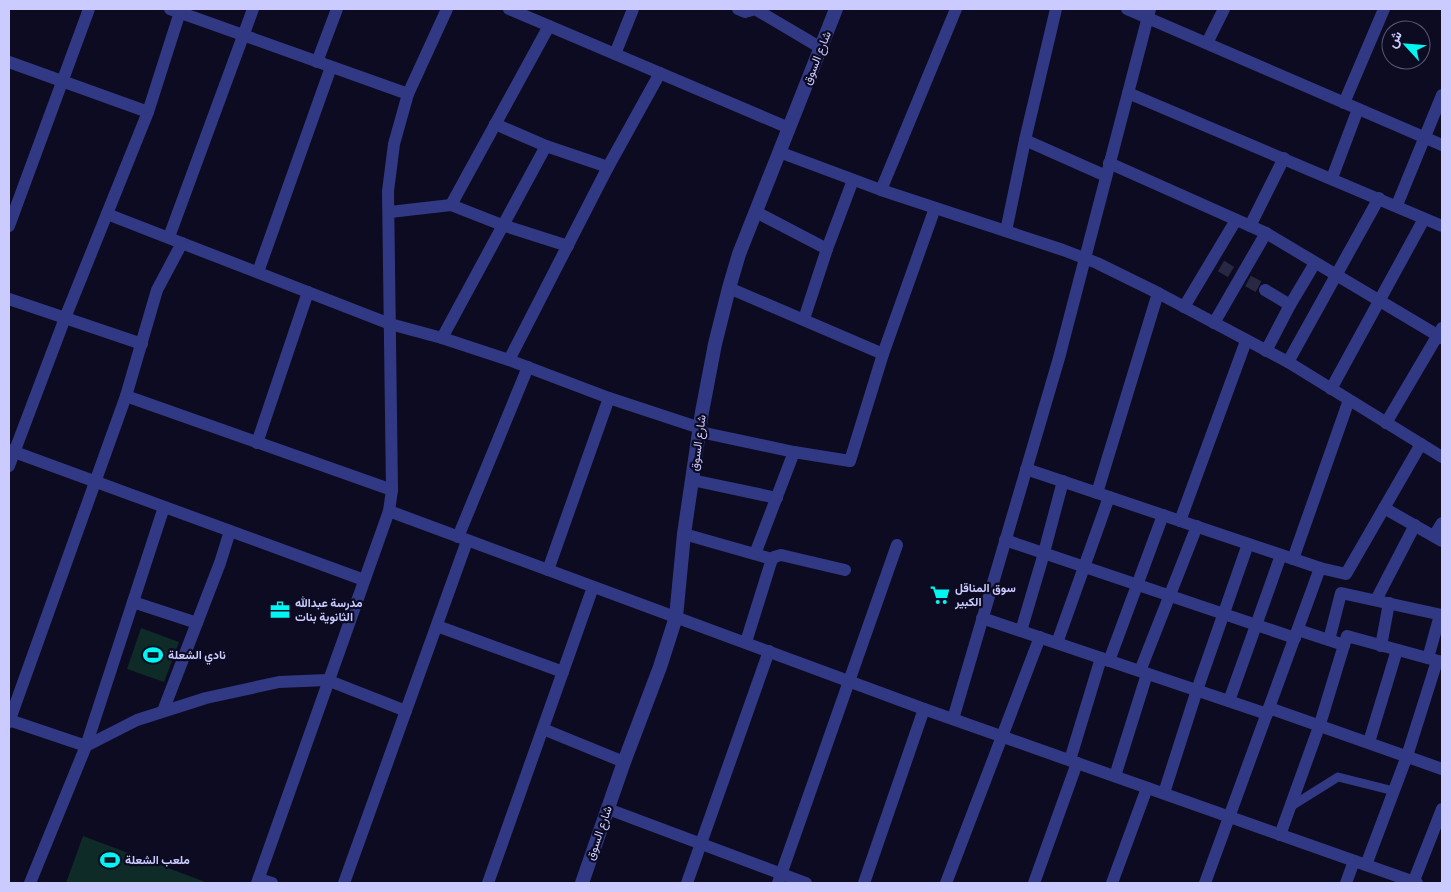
<svg xmlns="http://www.w3.org/2000/svg" width="1451" height="892" font-family="'PT Sans Narrow',Vazirmatn,sans-serif">
	<style>
		.garden { fill: #0e2b27 }
		.lines { fill: none; stroke-linecap: round; stroke-linejoin: round }
		.minor-tunnel { stroke: #292842; stroke-width: 12; stroke-dasharray: 12 6; stroke-linecap: butt }
		.pedestrian { stroke: #323984; stroke-width: 9 }
		.minor { stroke: #323984; stroke-width: 12 }
		.tertiary { stroke: #323984; stroke-width: 14 }
		.labels { text-anchor: middle; stroke-width: 4.5; stroke-linejoin: round; paint-order: stroke }
		.street-label { font-size: 12px; fill: #cbcbff; stroke: #0c0b21 }
		.poi-label { font-size: 12px; font-weight: bold; fill: #cbcbff; stroke: #0c0b21; text-anchor: start }
	</style>
	<rect width="100%" height="100%" fill="#0c0b21"/>
	<g class="garden">
		<path d="M141 628 179 642 164 682 127 669Z"/>
		<path d="M83 836 208 883H66Z"/>
	</g>
	<g class="lines">
		<g class="minor-tunnel">
			<path d="M1221 266 1231 272"/>
			<path d="M1248 281 1265 290"/>
		</g>
		<path class="pedestrian" d="M1290 807 1338 777 1394 791"/>
		<g class="minor">
			<path d="M170 9 408 94"/>
			<path d="M509 9 789 128"/>
			<path d="M738 9 745 12 755 9 821 48"/>
			<path d="M1127 9 1442 145"/>
			<path d="M1207 43 1224 9"/>
			<path d="M615 54 633 9"/>
			<path d="M9 62 148 112"/>
			<path d="M317 62 337 9"/>
			<path d="M1128 93 1442 226"/>
			<path d="M1344 103 1384 9"/>
			<path d="M495 124 546 146 608 167"/>
			<path d="M1025 140 1106 176"/>
			<path d="M779 152 881 190 1063 250 1097 263 1158 293 1288 362 1442 457"/>
			<path d="M1109 163 1266 233 1442 338"/>
			<path d="M1332 178 1358 109"/>
			<path d="M881 190 956 9"/>
			<path d="M451 205 549 26"/>
			<path d="M1397 205 1442 95"/>
			<path d="M390 212 451 205 502 225 568 246"/>
			<path d="M756 212 827 249"/>
			<path d="M107 214 390 324 442 338 509 360 609 398 700 428"/>
			<path d="M9 226 89 9"/>
			<path d="M1250 226 1284 158"/>
			<path d="M1006 231 1025 140 1056 9"/>
			<path d="M169 237 253 9"/>
			<path d="M258 272 331 67"/>
			<path d="M729 288 883 354 935 208"/>
			<path d="M1265 290 1290 305"/>
			<path d="M9 299 142 344"/>
			<path d="M1184 307 1236 220"/>
			<path d="M804 319 827 249 853 180"/>
			<path d="M1214 323 1266 233"/>
			<path d="M442 338 546 146"/>
			<path d="M1266 351 1290 305 1315 263"/>
			<path d="M509 360 608 167 660 73"/>
			<path d="M1288 362 1379 198"/>
			<path d="M1331 389 1424 219"/>
			<path d="M126 396 392 490"/>
			<path d="M1386 423 1442 328"/>
			<path d="M700 432 794 452 850 461 883 354"/>
			<path d="M257 443 308 292"/>
			<path d="M9 450 364 580"/>
			<path d="M9 466 65 318 148 112 180 12"/>
			<path d="M1026 469 1320 568 1346 574 1421 444"/>
			<path d="M692 480 777 498"/>
			<path d="M1097 493 1158 293"/>
			<path d="M1384 508 1442 541"/>
			<path d="M389 511 924 709 1417 883"/>
			<path d="M1180 521 1246 341"/>
			<path d="M684 534 772 559"/>
			<path d="M1434 536 1442 523"/>
			<path d="M458 537 528 367"/>
			<path d="M1005 540 1295 638"/>
			<path d="M755 554 794 452"/>
			<path d="M1293 559 1349 400"/>
			<path d="M548 570 609 398"/>
			<path d="M1376 600 1415 525"/>
			<path d="M133 602 197 623"/>
			<path d="M982 618 1267 714"/>
			<path d="M437 626 563 672"/>
			<path d="M1298 630 1344 645 1347 636 1442 662"/>
			<path d="M1021 631 1042 560 1063 481"/>
			<path d="M1329 640 1341 593 1442 615"/>
			<path d="M746 642 771 562 774 557 781 555 845 570"/>
			<path d="M1057 643 1109 497"/>
			<path d="M1381 646 1389 603"/>
			<path d="M1428 658 1440 615"/>
			<path d="M1109 661 1163 515"/>
			<path d="M1140 671 1197 526"/>
			<path d="M1229 701 1281 555"/>
			<path d="M1269 708 1442 769"/>
			<path d="M163 711 220 563 230 531"/>
			<path d="M953 719 1059 358 1150 9"/>
			<path d="M9 720 86 746 137 720 206 698 279 682 327 680 406 711"/>
			<path d="M9 722 126 396 157 290 182 243"/>
			<path d="M543 729 624 762"/>
			<path d="M1369 742 1397 650"/>
			<path d="M1070 760 1101 658"/>
			<path d="M1115 776 1147 674"/>
			<path d="M1164 793 1197 690 1248 544"/>
			<path d="M608 809 806 883"/>
			<path d="M1280 835 1320 724 1344 645"/>
			<path d="M1366 865 1407 756 1437 661"/>
			<path d="M259 879 272 883"/>
			<path d="M30 883 86 746 164 507"/>
			<path d="M257 883 389 511 392 490 388 191 394 144 408 94 447 9"/>
			<path d="M344 883 467 541"/>
			<path d="M488 883 593 587"/>
			<path d="M687 883 769 651"/>
			<path d="M778 883 897 545"/>
			<path d="M864 883 924 709"/>
			<path d="M946 883 1040 637"/>
			<path d="M1034 883 1077 763"/>
			<path d="M1112 883 1147 788"/>
			<path d="M1205 883 1320 568"/>
			<path d="M1346 883 1354 861"/>
			<path d="M1413 883 1442 809"/>
		</g>
		<path class="tertiary" d="M582 883 624 762 660 667 676 617 684 534 702 412 715 344 729 288 739 254 836 9"/>
	</g>
	<defs>
		<symbol id="supermarket-bare" viewBox="-9 -9 18 18"><path d="M-6-5.5h2.5l.6 2H6L4.5 2H-2.5L-4.4-4H-6ZM-1.5 3.2a1.3 1.3 0 1 0 .1 0ZM3 3.2a1.3 1.3 0 1 0 .1 0Z" fill="#00f6f1" stroke="#0c0b21" stroke-width="2.5" paint-order="stroke"/></symbol>
		<symbol id="office-bare" viewBox="-9 -9 18 18"><path d="M-6-3h4V-5.5h4V-3h4V5H-6ZM-1-4.5V-3h2v-1.5ZM-6 0V1H6V0Z" fill="#00f6f1" stroke="#0c0b21" stroke-width="2.5" paint-order="stroke"/></symbol>
		<symbol id="stadium-bare" viewBox="-9 -9 18 18"><path d="M0-5a6.5 5 0 1 0 0 10a6.5 5 0 1 0 0-10ZM-3.5-1.8h7v3.6h-7Z" fill="#00f6f1" stroke="#0c0b21" stroke-width="2.5" paint-order="stroke"/></symbol>
	</defs>
	<g fill-rule="evenodd">
		<use href="#supermarket-bare" x="926" y="581" width="28" height="28"/>
		<use href="#office-bare" x="266" y="596" width="28" height="28"/>
		<use href="#stadium-bare" x="139" y="641" width="28" height="28"/>
		<use href="#stadium-bare" x="96" y="846" width="28" height="28"/>
	</g>
	<g class="labels">
		<g class="street-label">
			<text transform="translate(817 58) rotate(-68)" y="4">شارع السوق</text>
			<text transform="translate(698 443) rotate(-82)" y="4">شارع السوق</text>
			<text transform="translate(599 833) rotate(-71)" y="4">شارع السوق</text>
		</g>
		<g class="poi-label">
			<text x="955" y="592">سوق المناقل<tspan x="955" dy="14">الكبير</tspan></text>
			<text x="295" y="607">مدرسة عبدالله<tspan x="295" dy="14">الثانوية بنات</tspan></text>
			<text x="168" y="659">نادي الشعلة</text>
			<text x="125" y="864">ملعب الشعلة</text>
		</g>
	</g>
	<rect width="1451" height="892" fill="none" stroke="#cbcbff" stroke-width="20"/>
	<g transform="translate(1406 45) rotate(296)"><circle r="24" fill="#0c0b21" stroke="#58587a"/>
	<path d="M0-4L9 19L0 12L-9 19Z" fill="#00f6f1"/>
	<text y="-8" font-size="14" font-weight="bold" text-anchor="middle" fill="#cbcbff">ش</text>
	</g>
</svg>
